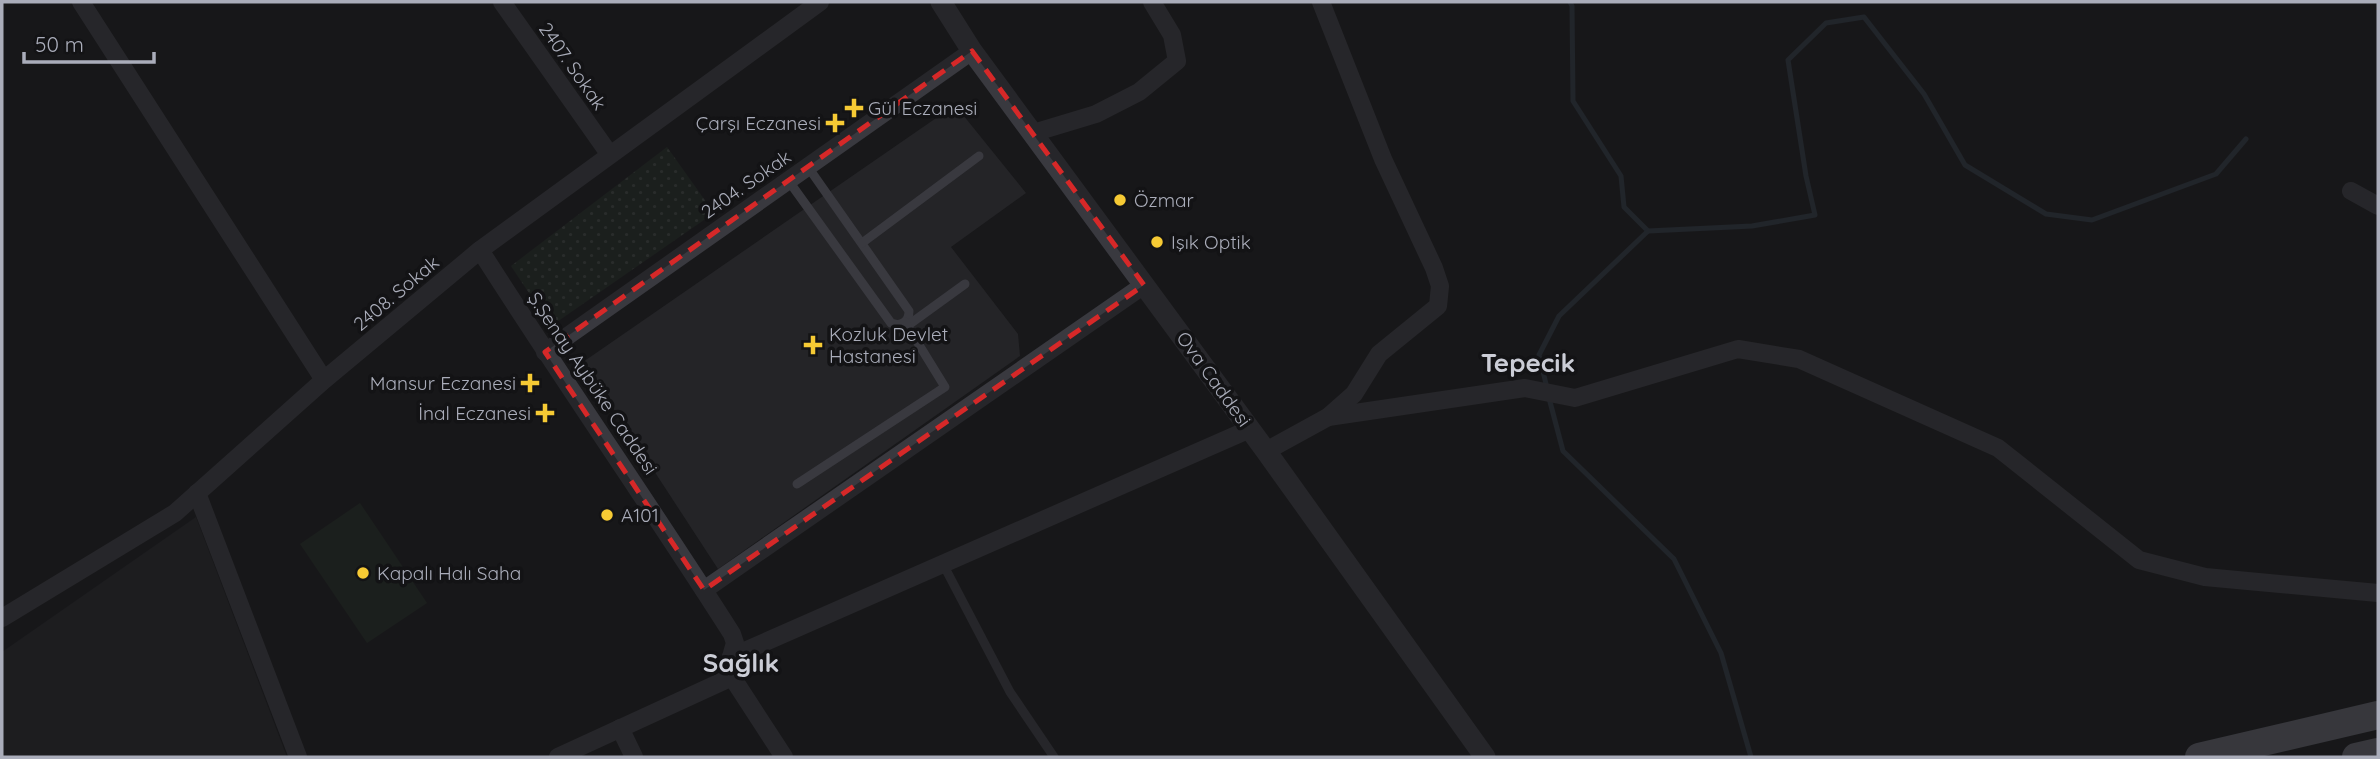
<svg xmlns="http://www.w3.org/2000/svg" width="2380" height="759" font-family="Quicksand,sans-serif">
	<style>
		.built { fill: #242427 }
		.grass { fill: url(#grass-dots) }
		.pitch { fill: #202922 }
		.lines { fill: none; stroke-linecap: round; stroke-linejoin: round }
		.stream { stroke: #2d353f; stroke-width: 5 }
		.service { stroke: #39393f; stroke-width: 9 }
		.minor { stroke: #39393f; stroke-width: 18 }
		.tertiary { stroke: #39393f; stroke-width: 21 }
		.trunk { stroke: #5d5e67; stroke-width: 28 }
		.marked { fill: none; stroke: #d62828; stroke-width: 5; stroke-dasharray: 14 9; stroke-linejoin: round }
		.poi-dot { fill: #f6ca34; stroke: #131315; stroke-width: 2.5 }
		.labels { text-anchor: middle; stroke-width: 7; stroke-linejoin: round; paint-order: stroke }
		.street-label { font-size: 19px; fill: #aaadba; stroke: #131315 }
		.poi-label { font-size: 19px; fill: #aaadba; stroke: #131315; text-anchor: start }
		.district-label { font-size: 26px; font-weight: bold; fill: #cbcdd6; stroke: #131315 }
	</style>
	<defs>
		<pattern id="grass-dots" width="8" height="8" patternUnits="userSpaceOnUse" patternTransform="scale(1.75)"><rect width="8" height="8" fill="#202922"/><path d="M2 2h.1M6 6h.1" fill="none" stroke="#3e4540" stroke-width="1.8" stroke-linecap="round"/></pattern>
	</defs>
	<rect width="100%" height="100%" fill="#18181a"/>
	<g class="built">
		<path d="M955 105 1026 193 951 247 1018 334 1020 356 718 569 583 362Z"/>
		<path d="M196 517 287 757H2V652Z"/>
	</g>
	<path class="grass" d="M667 147 714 213 551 326 511 266Z"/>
	<path class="pitch" d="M360 503 427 603 367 643 300 544Z"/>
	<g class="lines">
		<g class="stream">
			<path d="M1570 2 1572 6 1573 101 1621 176 1624 207 1648 231"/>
			<path d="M1547 388 1539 355 1559 316 1648 231 1752 226 1815 215 1806 176 1788 60 1826 23 1864 17 1924 94 1965 165 2046 214 2092 220 2216 174 2246 139"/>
			<path d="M1549 398 1563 451 1674 559 1721 653 1751 757"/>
		</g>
		<g class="service">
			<path d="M788 180 891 323C901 327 909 322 909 311L808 167"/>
			<path d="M862 243 979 156"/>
			<path d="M907 326 965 284"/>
			<path d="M797 484 945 387 905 322"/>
			<path d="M943 564 1010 692 1054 757"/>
		</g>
		<g class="minor">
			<path d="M81 2 324 380"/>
			<path d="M502 2 610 155"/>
			<path d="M1033 133 1096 114 1139 92 1177 61 1172 35 1152 2"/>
			<path d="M2351 191 2378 206"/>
			<path d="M480 250C562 379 650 505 732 634L735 643 731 657 732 677 784 757"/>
			<path d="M545 352 972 51"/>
			<path d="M1328 417 1525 388 1575 398 1738 349 1799 359 1998 448 2139 560 2205 577 2378 593"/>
			<path d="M1266 451 1328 417 1354 394 1379 354 1438 306 1440 286 1434 268 1383 159 1321 2"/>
			<path d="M197 493 298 757"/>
			<path d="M704 590 1144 285"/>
			<path d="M2 618 175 513 324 380 480 250 820 2"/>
			<path d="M731 657 1250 429"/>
			<path d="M620 728 634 757"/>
			<path d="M558 757 732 677"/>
		</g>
		<path class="tertiary" d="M941 2 972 51 1266 451 1485 757"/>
		<g class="trunk">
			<path d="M2199 757 2378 715"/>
			<path d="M2356 757 2378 752"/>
		</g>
	</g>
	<path d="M0 0H2380V759H0ZM972 51 1144 285 704 590 545 352Z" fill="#18181a" fill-opacity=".55" fill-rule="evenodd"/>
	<path class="marked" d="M972 51 1144 285 704 590 545 352Z"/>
	<g class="poi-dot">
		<path d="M850.5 97.5h7v7h7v7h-7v7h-7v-7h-7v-7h7z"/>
		<path d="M831.5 112.5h7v7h7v7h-7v7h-7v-7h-7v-7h7z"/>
		<circle cx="1120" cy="200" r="7"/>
		<circle cx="1157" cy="242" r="7"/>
		<path d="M809.5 334.5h7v7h7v7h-7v7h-7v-7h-7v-7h7z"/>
		<path d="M526.5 372.5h7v7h7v7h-7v7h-7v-7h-7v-7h7z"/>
		<path d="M541.5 402.5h7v7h7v7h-7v7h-7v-7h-7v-7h7z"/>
		<circle cx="607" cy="515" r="7"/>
		<circle cx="363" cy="573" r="7"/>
	</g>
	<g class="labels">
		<g class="street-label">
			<text transform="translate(573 66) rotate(55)" y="7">2407. Sokak</text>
			<text transform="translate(746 184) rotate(-35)" y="7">2404. Sokak</text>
			<text transform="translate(396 293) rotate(-40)" y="7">2408. Sokak</text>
			<text transform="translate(1214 379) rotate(54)" y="7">Ova Caddesi</text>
			<text transform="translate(593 383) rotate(56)" y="7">Ş.Şenay Aybüke Caddesi</text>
		</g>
		<g class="poi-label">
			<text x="868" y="115">Gül Eczanesi</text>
			<text x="821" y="130" text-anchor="end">Çarşı Eczanesi</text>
			<text x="1134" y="207">Özmar</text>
			<text x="1171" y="249">Işık Optik</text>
			<text x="829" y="341">Kozluk Devlet<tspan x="829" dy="22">Hastanesi</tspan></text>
			<text x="516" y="390" text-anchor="end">Mansur Eczanesi</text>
			<text x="531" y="420" text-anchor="end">İnal Eczanesi</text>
			<text x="621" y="522">A101</text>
			<text x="377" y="580">Kapalı Halı Saha</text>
		</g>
		<g class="district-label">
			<text x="1528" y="372">Tepecik</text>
			<text x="741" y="672">Sağlık</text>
		</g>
	</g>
	<rect width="2380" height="759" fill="none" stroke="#aaadba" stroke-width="7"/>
	<path d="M24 52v10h130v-10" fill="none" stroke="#aaadba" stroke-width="3.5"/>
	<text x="35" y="52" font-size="21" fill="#aaadba" stroke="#131315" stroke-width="5" paint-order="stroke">50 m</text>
</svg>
